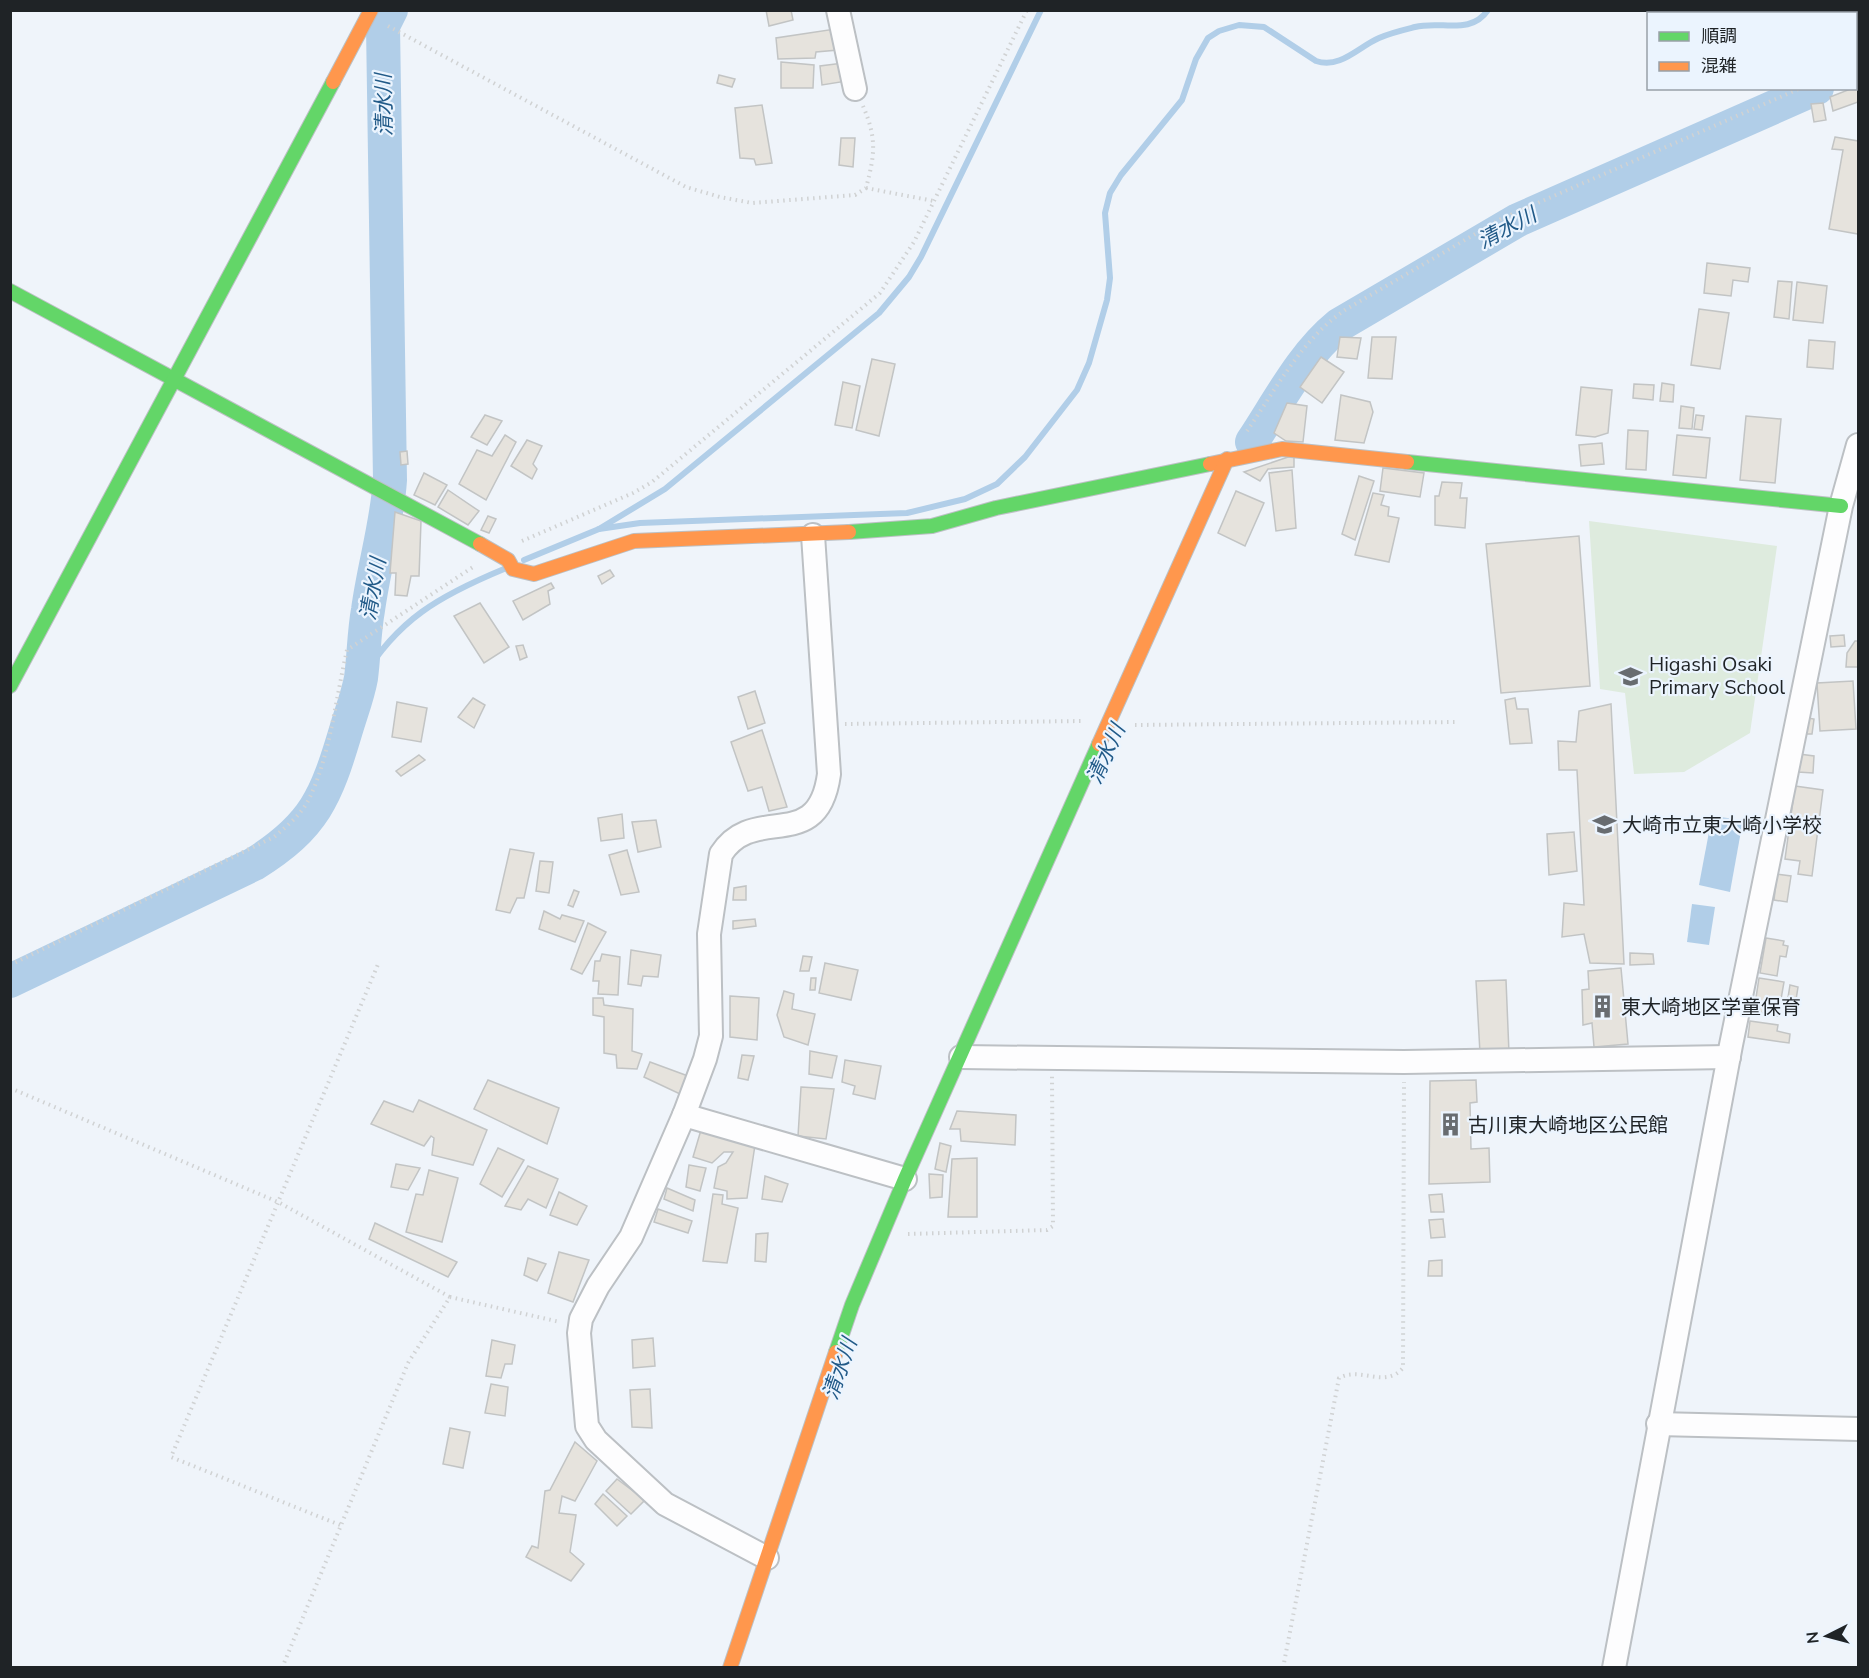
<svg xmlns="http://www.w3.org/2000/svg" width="1869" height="1678" font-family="'Nunito Sans','Noto Sans JP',sans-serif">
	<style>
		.green { fill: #deebde }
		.water { fill: #b1cee8 }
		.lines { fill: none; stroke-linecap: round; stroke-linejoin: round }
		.stream { stroke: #b1cee8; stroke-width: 6 }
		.river { stroke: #b1cee8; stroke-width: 34 }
		.building { fill: #e6e3dd; stroke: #c2c4c4; stroke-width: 1.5 }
		.street-casing { stroke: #bcc0c4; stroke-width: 26 }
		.fast-casing { stroke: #bcc0c4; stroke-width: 16 }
		.slow-casing { stroke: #bcc0c4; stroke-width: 16 }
		.path { stroke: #d0d2d3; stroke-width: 4; stroke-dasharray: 1.5 4.5; stroke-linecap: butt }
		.street { stroke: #fdfdfe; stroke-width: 22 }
		.fast { stroke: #63d668; stroke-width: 14 }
		.slow { stroke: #ff974d; stroke-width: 14 }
		.labels { text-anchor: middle; stroke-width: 4.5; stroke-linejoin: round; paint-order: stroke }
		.poi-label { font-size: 20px; fill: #1f2326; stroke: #ebf4fe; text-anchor: start }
		.water-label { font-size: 21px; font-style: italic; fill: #215a88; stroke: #ebf4fe }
	</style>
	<rect width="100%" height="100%" fill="#eff4fa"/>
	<path class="green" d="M1589 521 1777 546 1750 733 1684 772 1634 774 1625 693 1600 689Z"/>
	<g class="water">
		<path d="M1712 816 1743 820 1730 892 1699 885Z"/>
		<path d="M1692 904 1715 907 1709 945 1687 942Z"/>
	</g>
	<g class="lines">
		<g class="stream">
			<path d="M599 529 640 523 907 513 965 499 997 484 1025 457 1077 390 1089 363 1107 300 1110 278 1105 213 1110 193 1121 175 1182 100 1196 59 1208 38 1219 31 1239 25 1264 27 1316 61C1341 69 1358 47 1379 38 1390 33 1403 30 1415 27 1441 20 1470 36 1488 10"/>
			<path d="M524 560 599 529 665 489 879 313 909 277 921 257 1041 10"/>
			<path d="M361 680C398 619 439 596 504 569"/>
		</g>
		<g class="river">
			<path d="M1856 72 1858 71"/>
			<path d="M1252 442C1278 403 1302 355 1339 325L1518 220 1817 88"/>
			<path d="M10 981 254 864C315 826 326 797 346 730 351 713 358 695 361 678 364 655 364 632 368 610 374 566 387 524 390 480L383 26 391 10"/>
		</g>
	</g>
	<g class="building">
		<path d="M766 10H791L793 20 769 26Z"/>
		<path d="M835 29 838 50 816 52 815 58 778 59 776 38Z"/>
		<path d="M781 62 814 65 813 88H781Z"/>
		<path d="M843 63 847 81 822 85 820 66Z"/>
		<path d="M719 75 735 79 732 87 717 83Z"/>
		<path d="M1858 86V102L1833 111 1830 97Z"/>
		<path d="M1823 103 1826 120 1814 122 1811 104Z"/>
		<path d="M762 105 772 163 756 165 754 159 740 158 735 108Z"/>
		<path d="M1835 137 1858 141V234L1829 229 1843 150 1832 149Z"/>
		<path d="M841 138H855L853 167 839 165Z"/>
		<path d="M1707 263 1750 268 1748 282 1733 280 1731 296 1704 293Z"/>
		<path d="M1778 281 1792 282 1789 319 1774 317Z"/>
		<path d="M1797 282 1827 286 1823 323 1793 320Z"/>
		<path d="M1699 309 1729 313 1720 369 1691 365Z"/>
		<path d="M1340 337 1361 338 1357 359 1337 357Z"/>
		<path d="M1372 337H1396L1392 379 1368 378Z"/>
		<path d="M1809 340 1835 342 1833 369 1807 367Z"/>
		<path d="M1321 357 1344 372 1322 403 1300 387Z"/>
		<path d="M872 359 895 364 879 436 856 430Z"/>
		<path d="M843 382 860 386 852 428 835 425Z"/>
		<path d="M1662 383 1674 385 1673 402 1660 401Z"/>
		<path d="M1634 384 1654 385 1653 400 1633 398Z"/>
		<path d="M1581 387 1612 390 1608 433 1595 437 1576 435Z"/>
		<path d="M1341 395 1370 402 1373 412 1364 443 1335 440Z"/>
		<path d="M1287 403 1307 406 1303 442 1286 441 1274 433Z"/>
		<path d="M1681 406 1694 408 1692 429 1679 428Z"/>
		<path d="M485 415 502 421 487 445 471 437Z"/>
		<path d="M1696 415 1704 416 1702 430 1694 429Z"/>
		<path d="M1746 416 1781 419 1775 483 1740 480Z"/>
		<path d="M1628 430 1648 431 1646 470 1626 469Z"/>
		<path d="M505 435 516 442 486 500 459 484 477 450 492 456Z"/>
		<path d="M1677 435 1710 438 1706 478 1673 475Z"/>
		<path d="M527 440 542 446 533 464 537 469 532 479 511 466Z"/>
		<path d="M1602 443 1604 464 1581 466 1579 445Z"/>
		<path d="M407 451 408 464 401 465 400 452Z"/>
		<path d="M1294 455V467L1268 469 1260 481 1244 472Z"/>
		<path d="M1383 468 1424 473 1420 497 1380 491Z"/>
		<path d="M1292 470 1296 528 1276 531 1269 473Z"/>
		<path d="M424 473 447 485 435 505 414 495Z"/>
		<path d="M1359 476 1374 481 1355 540 1342 534Z"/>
		<path d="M1442 482 1462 483 1460 498H1467L1465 528 1435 525V496H1439Z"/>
		<path d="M448 490 479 511 468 525 438 507Z"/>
		<path d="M1236 491 1264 503 1245 546 1218 533Z"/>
		<path d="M1373 493 1384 495 1381 505 1389 507 1388 516 1399 518 1389 562 1355 555Z"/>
		<path d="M395 512 421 521 419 576H411L407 596 395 595 396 573H390Z"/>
		<path d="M488 516 496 519 489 533 481 530Z"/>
		<path d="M1579 536 1590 686 1501 693 1486 544Z"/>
		<path d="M610 570 614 576 602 584 598 576Z"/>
		<path d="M551 583 554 588 548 591 550 604 523 620 513 601Z"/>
		<path d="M480 603 509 647 484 663 454 616Z"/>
		<path d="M1844 635 1845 646 1831 647 1830 636Z"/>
		<path d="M1855 641H1858V667H1846L1847 653Z"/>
		<path d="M523 645 527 657 520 660 516 646Z"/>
		<path d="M1853 681 1856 729 1820 731 1817 683Z"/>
		<path d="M755 691 765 723 748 729 738 697Z"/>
		<path d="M473 698 485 705 474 728 458 717Z"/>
		<path d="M1515 698 1517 709H1528L1532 743 1510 744 1505 700Z"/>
		<path d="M397 702 427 708 421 742 392 737Z"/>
		<path d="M1611 704 1624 964 1590 963 1584 934 1562 937 1564 903 1584 905 1577 770H1559L1558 741 1576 742 1579 711Z"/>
		<path d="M1808 718 1814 719 1812 734H1806Z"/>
		<path d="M762 730 787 807 769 811 762 787 748 791 731 742Z"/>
		<path d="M1799 754 1814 756 1813 773 1798 772Z"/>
		<path d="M419 755 425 760 401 776 396 771Z"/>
		<path d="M1795 786 1823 790 1812 876 1798 874 1800 861 1785 859Z"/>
		<path d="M622 814 624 838 601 841 598 818Z"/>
		<path d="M656 820 661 847 638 852 632 822Z"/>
		<path d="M1574 832 1577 871 1549 875 1547 834Z"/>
		<path d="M510 849 534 853 524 898H517L510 913 496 910Z"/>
		<path d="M627 850 639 892 621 895 609 855Z"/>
		<path d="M540 861 553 862 549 893 536 891Z"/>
		<path d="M1777 874 1791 876 1787 902 1774 900Z"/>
		<path d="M746 886V900H733L734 888Z"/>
		<path d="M574 890 579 892 573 907 568 905Z"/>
		<path d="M544 911 560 919 562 915 584 921 575 942 539 929Z"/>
		<path d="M755 919 756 926 733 929V921Z"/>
		<path d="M588 923 606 932 582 974 571 969Z"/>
		<path d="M1766 938 1784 941 1783 945 1788 946 1786 957 1780 956 1777 976 1760 973Z"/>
		<path d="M631 950 661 955 658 977 643 976 641 986 628 984Z"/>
		<path d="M1630 953 1653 954 1654 964 1630 965Z"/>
		<path d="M602 954 620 957 618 995 598 994 599 981H593L595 961H600Z"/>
		<path d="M803 956 812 957 809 971H800Z"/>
		<path d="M825 963 858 970 851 1000 819 993Z"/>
		<path d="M1621 968 1628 1044 1594 1047 1592 1023 1583 1025 1582 990 1589 989 1588 971Z"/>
		<path d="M811 978H816L815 990H810Z"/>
		<path d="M1759 978 1784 982 1778 1016 1754 1011Z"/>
		<path d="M1506 980 1509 1053H1480L1476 981Z"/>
		<path d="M1790 985 1798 987 1795 1006 1787 1004Z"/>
		<path d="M784 991 794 994 792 1009 815 1014 808 1045 784 1037 777 1015Z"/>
		<path d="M730 996 759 998 757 1040 730 1037Z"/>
		<path d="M593 998H603L604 1005 633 1009 632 1051 642 1054 637 1069 617 1068 616 1055 604 1053V1017L593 1015Z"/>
		<path d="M1750 1021 1778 1025 1777 1031 1790 1034 1789 1043 1748 1037Z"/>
		<path d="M810 1051 837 1056 832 1078 809 1074Z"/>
		<path d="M742 1055 754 1056 748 1080 738 1078Z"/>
		<path d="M845 1060 881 1066 875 1099 853 1094 855 1086 842 1082Z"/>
		<path d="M650 1062 688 1076 680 1094 644 1077Z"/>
		<path d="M488 1080 559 1108 547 1144 474 1109Z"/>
		<path d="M1476 1080 1477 1102 1470 1103 1471 1149 1489 1148 1490 1182 1429 1184 1430 1081Z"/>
		<path d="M801 1087 834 1089 826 1139 798 1136Z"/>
		<path d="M419 1100 487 1130 473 1165 432 1155 434 1138 431 1136 424 1146 371 1124 384 1101 413 1112Z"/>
		<path d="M957 1111 1016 1115 1015 1145 961 1141 960 1129H950Z"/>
		<path d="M701 1130 755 1145 747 1198 727 1199V1191L714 1188 718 1167 726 1163 733 1152H724L712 1163 693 1157Z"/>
		<path d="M940 1143 951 1146 946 1172 935 1169Z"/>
		<path d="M498 1148 524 1160 502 1197 480 1184Z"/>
		<path d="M977 1158V1217H948L952 1159Z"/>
		<path d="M396 1164 420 1168 408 1190 391 1187Z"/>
		<path d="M689 1165 706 1168 700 1191 686 1187Z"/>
		<path d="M528 1166 558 1179 546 1208 528 1199 521 1210 505 1206Z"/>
		<path d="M429 1170 458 1178 442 1242 406 1232 416 1194 423 1195Z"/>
		<path d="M929 1174 943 1175 942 1197 930 1198Z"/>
		<path d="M765 1176 788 1184 782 1202 762 1199Z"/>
		<path d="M667 1188 695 1200 693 1211 664 1199Z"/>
		<path d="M559 1192 587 1206 577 1225 550 1215Z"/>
		<path d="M713 1194 723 1195 722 1204 738 1208 727 1263 703 1261Z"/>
		<path d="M1442 1194 1444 1212H1431L1429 1195Z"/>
		<path d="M658 1209 692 1221 688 1233 654 1222Z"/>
		<path d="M1443 1219 1445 1237 1431 1238 1429 1220Z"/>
		<path d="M375 1223 457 1262 448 1277 369 1239Z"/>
		<path d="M768 1233 766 1262 755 1261 756 1234Z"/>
		<path d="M559 1252 589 1260 573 1302 548 1293Z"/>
		<path d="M528 1258 546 1264 537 1281 524 1275Z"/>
		<path d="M1442 1260V1276H1428L1429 1261Z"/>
		<path d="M653 1338 655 1366 633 1368 632 1340Z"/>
		<path d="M492 1340 515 1345 512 1364H505L501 1378 486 1376Z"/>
		<path d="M491 1384 508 1387 505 1416 485 1413Z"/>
		<path d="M650 1389 652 1428 632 1427 630 1390Z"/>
		<path d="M450 1428 470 1432 463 1468 443 1464Z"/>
		<path d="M575 1442 597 1461 575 1501 562 1496 559 1513 576 1515 570 1552 584 1564 571 1581 526 1557 532 1546 538 1548 545 1491 550 1490Z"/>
		<path d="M617 1479 645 1500 631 1514 606 1491Z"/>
		<path d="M603 1494 627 1516 617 1526 595 1504Z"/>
	</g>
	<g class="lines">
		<defs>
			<g id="street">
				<path d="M838 10 855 89"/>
				<path d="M961 1057 1404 1062 1729 1057"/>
				<path d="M684 1115 905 1179"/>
				<path d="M1658 1424 1858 1429"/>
				<path d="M767 1558 665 1504 596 1440 587 1426 579 1333 581 1319 598 1286 631 1237 684 1115 705 1059 711 1036 709 934 721 854C754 802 818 856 829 774L813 535"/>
				<path d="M1614 1668 1731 1045 1841 506 1858 445"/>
			</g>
			<g id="fast">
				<path d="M10 291 480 544"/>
				<path d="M1407 462 1841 506"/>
				<path d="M849 532 932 526 996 508 1210 464"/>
				<path d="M10 686 333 82"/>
				<path d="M836 1352 852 1305 905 1179 1099 744"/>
			</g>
			<g id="slow">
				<path d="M333 82 371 10"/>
				<path d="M1210 464 1282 449 1407 462"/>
				<path d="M480 544 508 560 513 569 534 574 634 541 849 532"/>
				<path d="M1099 744 1227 459"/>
				<path d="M730 1668 836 1352"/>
			</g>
		</defs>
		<use href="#street" class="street-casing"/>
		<use href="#fast" class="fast-casing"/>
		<use href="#slow" class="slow-casing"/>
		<g class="path">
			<path d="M388 26 686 187 720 197 752 203 855 195 866 188C875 154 877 139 863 106"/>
			<path d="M1856 65 1858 64"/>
			<path d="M866 188 934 201"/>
			<path d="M1247 431C1276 389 1302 339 1345 310L1501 219 1801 88"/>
			<path d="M522 541 633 493 652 482 880 293 914 242 1027 10"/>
			<path d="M845 724 1083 721"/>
			<path d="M1135 725 1458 722"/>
			<path d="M10 965 274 837C287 826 301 815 309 799 330 756 336 697 347 650L473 567"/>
			<path d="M10 1088 278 1202 450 1297"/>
			<path d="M908 1234 1047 1230 1053 1226 1052 1076"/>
			<path d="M340 1525 171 1457 379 962"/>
			<path d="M282 1668 408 1363 450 1297 560 1322"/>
			<path d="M1283 1668 1339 1378C1361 1366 1384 1389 1403 1368L1404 1082"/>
		</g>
		<use href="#street" class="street"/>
		<use href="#fast" class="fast"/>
		<use href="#slow" class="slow"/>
	</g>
	<defs>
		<symbol id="school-bare" viewBox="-9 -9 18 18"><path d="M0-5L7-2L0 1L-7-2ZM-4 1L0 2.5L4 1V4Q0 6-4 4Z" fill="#686c70" stroke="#ebf4fe" stroke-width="2.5" paint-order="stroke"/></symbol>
		<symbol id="building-bare" viewBox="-9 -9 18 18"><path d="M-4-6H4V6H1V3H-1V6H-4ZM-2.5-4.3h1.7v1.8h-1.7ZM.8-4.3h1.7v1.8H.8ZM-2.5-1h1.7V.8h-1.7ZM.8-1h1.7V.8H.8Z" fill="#686c70" stroke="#ebf4fe" stroke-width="2.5" paint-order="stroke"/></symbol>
	</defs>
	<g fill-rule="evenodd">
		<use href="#school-bare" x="1614" y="660" width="33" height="33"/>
		<use href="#school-bare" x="1588" y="808" width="33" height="33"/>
		<use href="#building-bare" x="1586" y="990" width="33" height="33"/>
		<use href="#building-bare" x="1434" y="1108" width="33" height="33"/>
	</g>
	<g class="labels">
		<g class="poi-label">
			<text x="1649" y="671">Higashi Osaki<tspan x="1649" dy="23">Primary School</tspan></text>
			<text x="1622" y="832">大崎市立東大崎小学校</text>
			<text x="1621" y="1014">東大崎地区学童保育</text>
			<text x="1468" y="1132">古川東大崎地区公民館</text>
		</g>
		<g class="water-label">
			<text transform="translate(384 105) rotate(-91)" y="7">清水川</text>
			<text transform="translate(1507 228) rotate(-28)" y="7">清水川</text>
			<text transform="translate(373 589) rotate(-80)" y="7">清水川</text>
			<text transform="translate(1106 754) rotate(-66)" y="7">清水川</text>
			<text transform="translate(840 1369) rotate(-71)" y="7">清水川</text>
		</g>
	</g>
	<rect width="1869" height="1678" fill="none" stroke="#1f2326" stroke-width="24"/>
	<rect x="1647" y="12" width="210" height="78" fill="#ebf4fe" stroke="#99a0a8" stroke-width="1.5"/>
	<rect x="1659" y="32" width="30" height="9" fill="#63d668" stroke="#99a0a8" stroke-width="1.5"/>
	<text x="1701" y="42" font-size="18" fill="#1f2326">順調</text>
	<rect x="1659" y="62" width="30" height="9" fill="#ff974d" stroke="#99a0a8" stroke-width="1.5"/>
	<text x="1701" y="72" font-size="18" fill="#1f2326">混雑</text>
	<g transform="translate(1827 1636) rotate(264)" stroke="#ebf4fe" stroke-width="4.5" paint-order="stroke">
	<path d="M0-4.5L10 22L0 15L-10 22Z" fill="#1f2326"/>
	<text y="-9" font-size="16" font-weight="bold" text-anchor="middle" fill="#1f2326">N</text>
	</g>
</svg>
